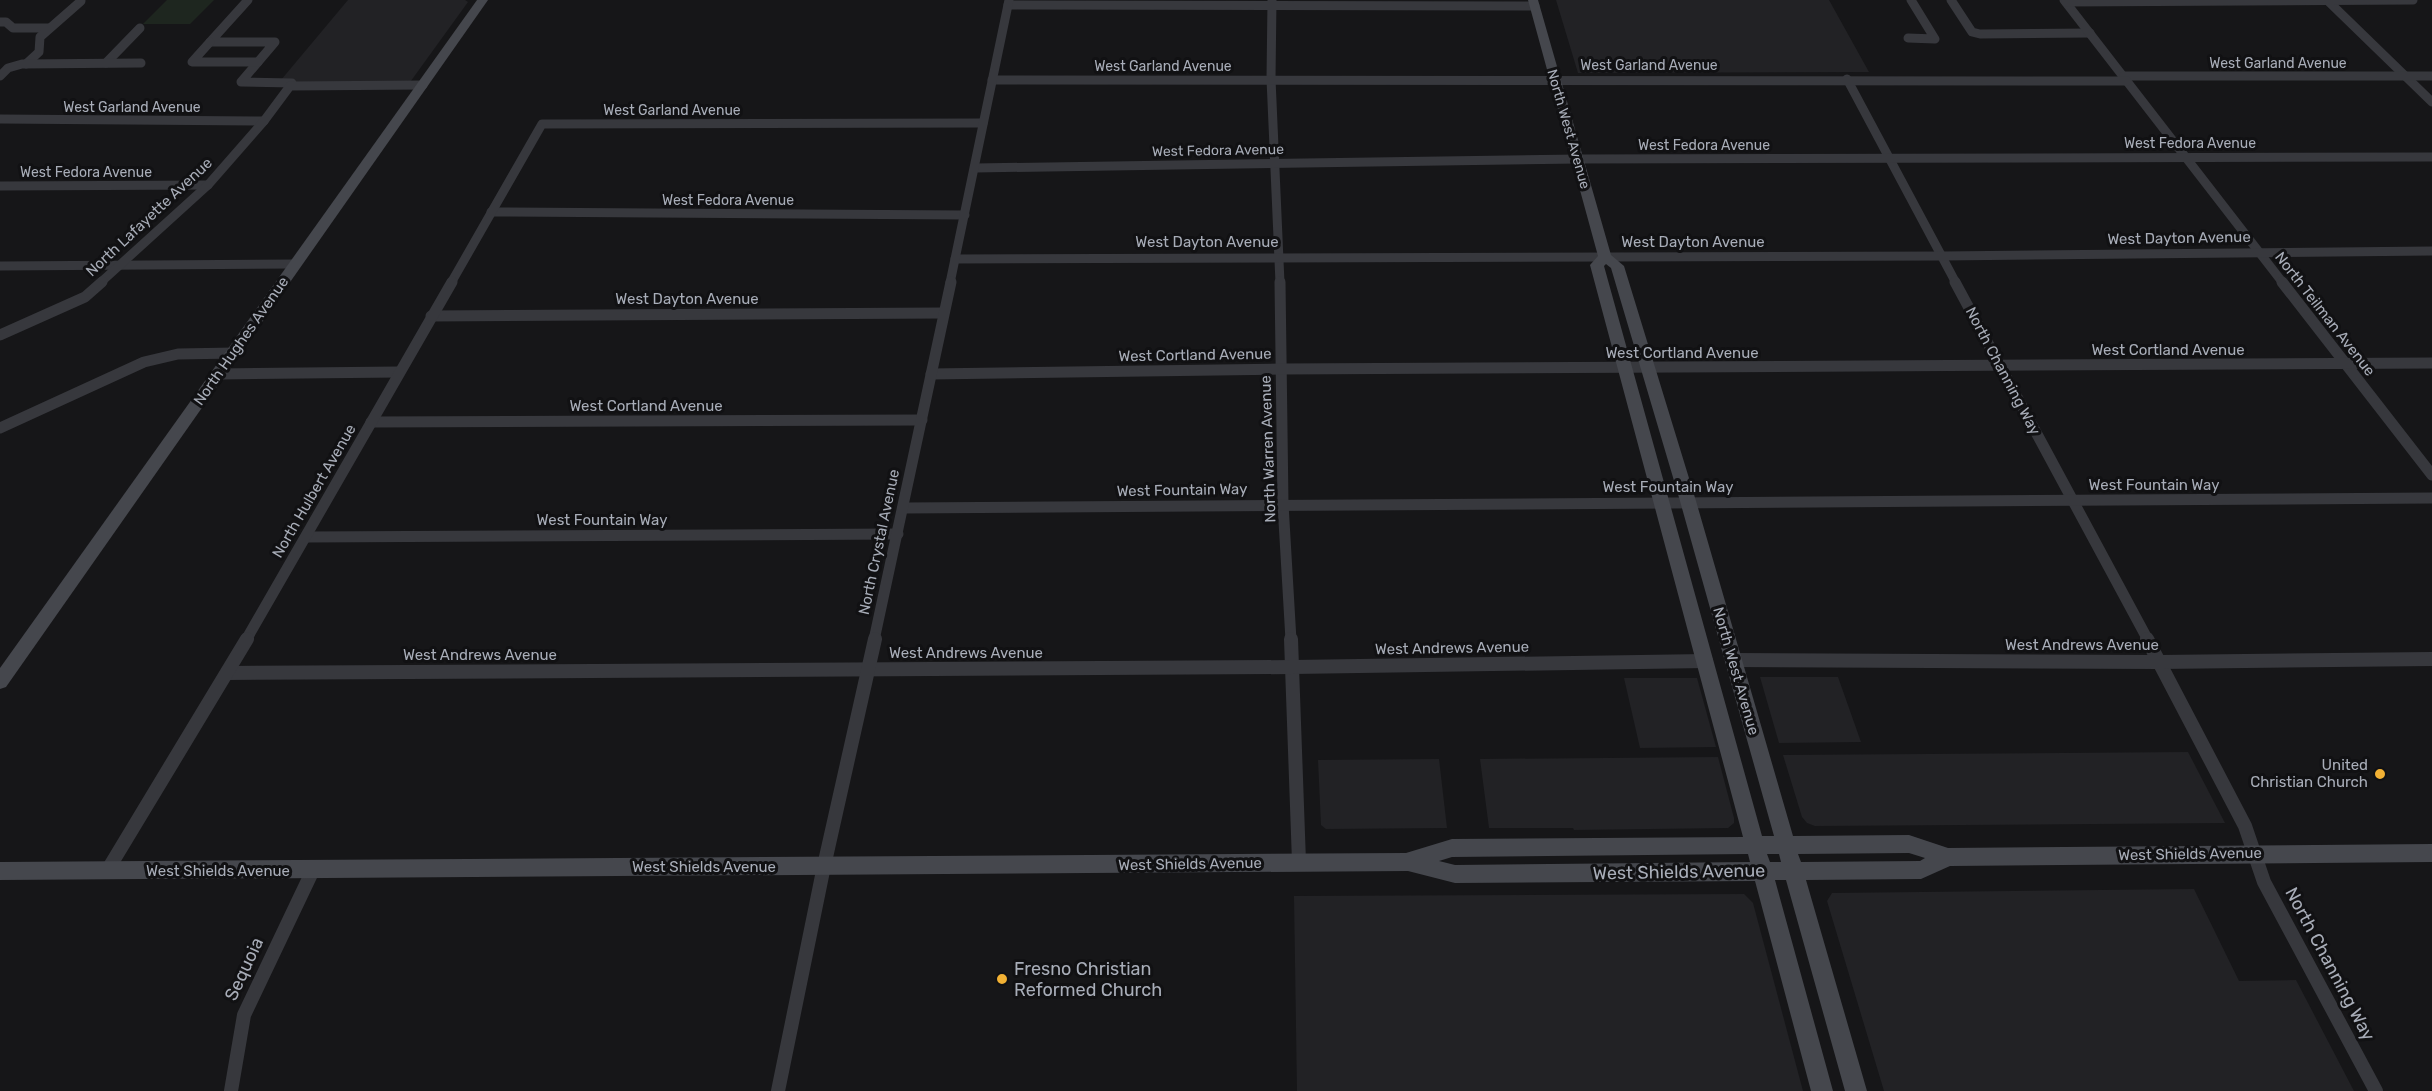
<svg xmlns="http://www.w3.org/2000/svg" width="2432" height="1091" font-family="Rubik,sans-serif">
	<style>
		.built { fill: #222225 }
		.green { fill: #1e261f }
		.lines { fill: none; stroke-linecap: round; stroke-linejoin: round }
		.street-far2 { stroke: #37383d; stroke-width: 9 }
		.street-far1 { stroke: #37383d; stroke-width: 11 }
		.street { stroke: #37383d; stroke-width: 14 }
		.secondary { fill: #45474d; fill-rule: evenodd }
		.poi-dot { fill: #f2b134; stroke: #111113; stroke-width: 2 }
		.labels { text-anchor: middle; stroke-width: 6; stroke-linejoin: round; paint-order: stroke }
		.far-street-label { font-size: 14px; fill: #a8adb8; stroke: #111113 }
		.street-label { font-size: 15px; fill: #a8adb8; stroke: #111113 }
		.poi-label { font-size: 15px; fill: #a8adb8; stroke: #111113; text-anchor: end }
		.near-street-label { font-size: 18px; fill: #a8adb8; stroke: #111113 }
		.near-poi-label { font-size: 18px; fill: #a8adb8; stroke: #111113; text-anchor: start }
	</style>
	<rect width="100%" height="100%" fill="#161618"/>
	<g class="built">
		<path d="M348 0H465L468 2 408 85 276 86Z"/>
		<path d="M1556 0H1829L1869 72 1578 73Z"/>
		<path d="M1760 677H1838L1861 742 1779 743Z"/>
		<path d="M1624 678H1697L1716 747 1640 748Z"/>
		<path d="M2188 752 2225 823 1815 826 1807 823 1802 817 1783 755Z"/>
		<path d="M1718 757 1734 818V823L1728 828 1574 830 1573 828H1489L1480 759Z"/>
		<path d="M1439 759 1447 828 1326 829 1321 825 1318 760Z"/>
		<path d="M2194 889 2239 981 2296 980 2354 1091H1884L1827 901 1832 893Z"/>
		<path d="M1744 894 1753 903 1803 1091H1297L1294 896Z"/>
	</g>
	<path class="green" d="M167 0H214L190 24H143Z"/>
	<g class="lines">
		<g class="street-far2">
			<path d="M248 0 210 42H275L241 82 292 83"/>
			<path d="M1272 0 1271 79 1280 283"/>
			<path d="M1951 0 1972 32 1980 34 2090 33"/>
			<path d="M2064 0 2283 283"/>
			<path d="M2327 0 2432 102"/>
			<path d="M2066 2 2413 0"/>
			<path d="M1008 5 1535 6"/>
			<path d="M0 22H6L13 28H49"/>
			<path d="M1908 38 1935 39 1911 0"/>
			<path d="M210 42 192 62H258"/>
			<path d="M106 63 140 28"/>
			<path d="M26 64 39 52 40 37 81 1"/>
			<path d="M0 76 8 68 22 64 141 63"/>
			<path d="M2124 76H2432"/>
			<path d="M1847 79 1956 283"/>
			<path d="M992 80 2127 81"/>
			<path d="M0 119 264 121"/>
			<path d="M976 168 1578 159 2432 157"/>
			<path d="M0 186 208 185"/>
			<path d="M491 212 965 215"/>
			<path d="M955 259 1943 256 2432 251"/>
			<path d="M0 266 294 264"/>
			<path d="M100 283 208 185 264 121 290 86 423 85"/>
			<path d="M451 283 542 124 983 123"/>
			<path d="M950 283 1009 0"/>
		</g>
		<g class="street-far1">
			<path d="M1280 282 1283 504 1291 640"/>
			<path d="M1955 282 2148 640"/>
			<path d="M2282 282 2432 475"/>
			<path d="M431 316 943 313"/>
			<path d="M0 335 85 297 102 282"/>
			<path d="M219 374 398 372"/>
			<path d="M931 374 1281 369 2432 363"/>
			<path d="M371 422 922 420"/>
			<path d="M0 428 144 362 178 354 234 353"/>
			<path d="M904 508 2432 498"/>
			<path d="M306 537 898 534"/>
			<path d="M246 640 452 282"/>
			<path d="M874 640 951 282"/>
		</g>
		<g class="street">
			<path d="M1291 639 1299 862"/>
			<path d="M2147 639 2245 826 2264 882 2376 1091"/>
			<path d="M1732 660 2160 662 2432 659"/>
			<path d="M227 673 1293 667 1706 661"/>
			<path d="M107 871 247 639"/>
			<path d="M231 1091 244 1015 313 870"/>
			<path d="M778 1091 824 866 875 639"/>
		</g>
		<g class="secondary">
			<path d="M477 0H488L6 687 0 689V668Z"/>
			<path d="M1528 0H1538L1611 255 1624 266 1696 501 1793 836 1909 835 1948 848 2432 844V862L1950 866 1921 879 1806 880 1867 1091H1845L1786 880H1775L1833 1091H1811L1755 881 1455 883 1408 871 0 880V862L1406 853 1452 839 1743 837 1590 265 1598 256ZM1606 264 1611 268 1680 501 1774 836H1762L1604 266ZM1909 853 1925 858 1920 861 1801 862 1798 854ZM1748 854 1750 862 1455 865 1439 861 1452 857ZM1767 854H1779L1781 862H1770Z"/>
		</g>
	</g>
	<g class="poi-dot">
		<circle cx="2380" cy="774" r="6"/>
		<circle cx="1002" cy="979" r="6"/>
	</g>
	<g class="labels">
		<g class="far-street-label">
			<text x="2278" y="68">West Garland Avenue</text>
			<text x="1649" y="70">West Garland Avenue</text>
			<text x="1163" y="71">West Garland Avenue</text>
			<text x="132" y="112">West Garland Avenue</text>
			<text x="672" y="115">West Garland Avenue</text>
			<text transform="translate(1569 129) rotate(74)" y="5">North West Avenue</text>
			<text x="2190" y="148">West Fedora Avenue</text>
			<text x="1704" y="150">West Fedora Avenue</text>
			<text transform="translate(1218 150) rotate(-1)" y="5">West Fedora Avenue</text>
			<text x="86" y="177">West Fedora Avenue</text>
			<text x="728" y="205">West Fedora Avenue</text>
		</g>
		<g class="street-label">
			<text transform="translate(149 217) rotate(-43)" y="5">North Lafayette Avenue</text>
			<text transform="translate(2179 238) rotate(-1)" y="5">West Dayton Avenue</text>
			<text x="1207" y="247">West Dayton Avenue</text>
			<text x="1693" y="247">West Dayton Avenue</text>
			<text x="687" y="304">West Dayton Avenue</text>
			<text transform="translate(2325 314) rotate(52)" y="5">North Teilman Avenue</text>
			<text transform="translate(241 341) rotate(-55)" y="5">North Hughes Avenue</text>
			<text x="2168" y="355">West Cortland Avenue</text>
			<text x="1682" y="358">West Cortland Avenue</text>
			<text transform="translate(1195 355) rotate(-1)" y="5">West Cortland Avenue</text>
			<text transform="translate(2003 371) rotate(62)" y="5">North Channing Way</text>
			<text x="646" y="411">West Cortland Avenue</text>
			<text transform="translate(1268 449) rotate(-92)" y="5">North Warren Avenue</text>
			<text x="2154" y="490">West Fountain Way</text>
			<text x="1668" y="492">West Fountain Way</text>
			<text transform="translate(1182 490) rotate(-1)" y="5">West Fountain Way</text>
			<text transform="translate(314 491) rotate(-60)" y="5">North Hulbert Avenue</text>
			<text x="602" y="525">West Fountain Way</text>
			<text transform="translate(879 542) rotate(-78)" y="5">North Crystal Avenue</text>
			<text x="2082" y="650">West Andrews Avenue</text>
			<text transform="translate(1452 648) rotate(-1)" y="5">West Andrews Avenue</text>
			<text x="966" y="658">West Andrews Avenue</text>
			<text x="480" y="660">West Andrews Avenue</text>
			<text transform="translate(1736 671) rotate(74)" y="5">North West Avenue</text>
			<text transform="translate(2190 854) rotate(-1)" y="5">West Shields Avenue</text>
			<text transform="translate(1190 864) rotate(-1)" y="5">West Shields Avenue</text>
			<text x="704" y="872">West Shields Avenue</text>
			<text x="218" y="876">West Shields Avenue</text>
		</g>
		<g class="poi-label">
			<text x="2368" y="770">United<tspan x="2368" dy="17">Christian Church</tspan></text>
		</g>
		<g class="near-street-label">
			<text transform="translate(1679 872) rotate(-1)" y="6">West Shields Avenue</text>
			<text transform="translate(2330 964) rotate(62)" y="6">North Channing Way</text>
			<text transform="translate(244 969) rotate(-65)" y="6">Sequoia</text>
		</g>
		<g class="near-poi-label">
			<text x="1014" y="975">Fresno Christian<tspan x="1014" dy="21">Reformed Church</tspan></text>
		</g>
	</g>
</svg>
